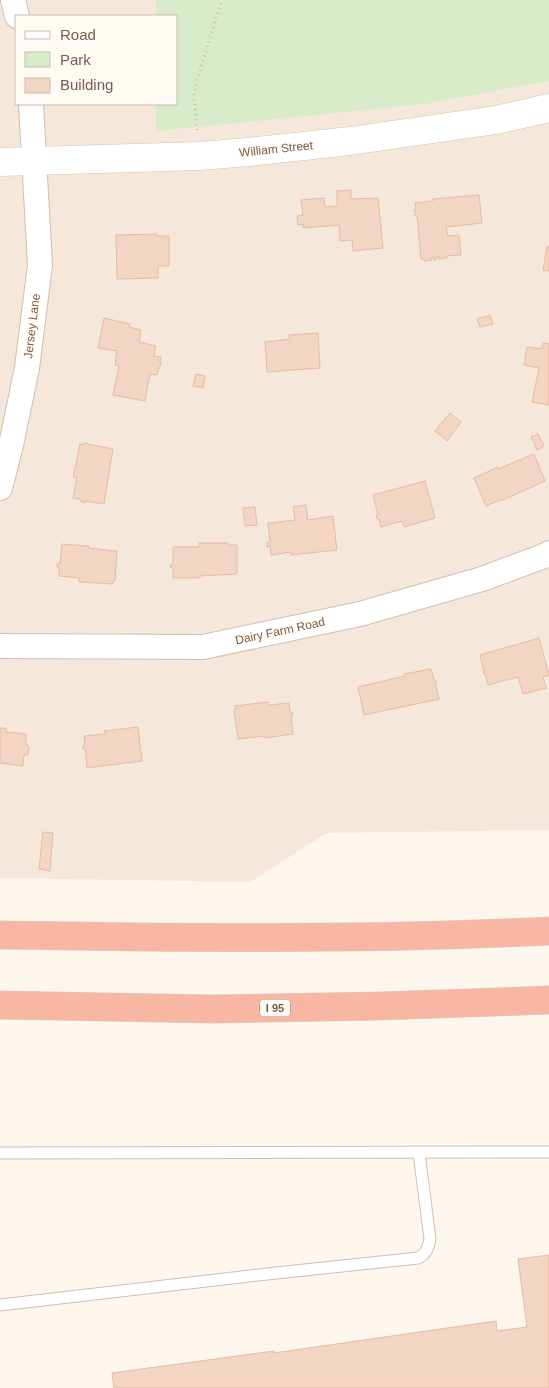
<svg xmlns="http://www.w3.org/2000/svg" width="549" height="1388" font-family="Helvetica,sans-serif">
	<style>
		.residential { fill: #f5e8da }
		.green { fill: #d8ecc9 }
		.building { fill: #f3d5c3; stroke: #e6bba3 }
		.lines { fill: none; stroke-linecap: round; stroke-linejoin: round }
		.lane-casing { stroke: #d1beb0; stroke-width: 13 }
		.street-casing { stroke: #d1beb0; stroke-width: 26 }
		.secondary-casing { stroke: #d6c0b0; stroke-width: 29 }
		.highway-casing { stroke: #dad1cd; stroke-width: 29 }
		.path { stroke: #d9b8a5; stroke-width: 3; stroke-dasharray: 1 4; stroke-linecap: butt }
		.lane { stroke: #fff; stroke-width: 11 }
		.street { stroke: #fff; stroke-width: 24 }
		.secondary { stroke: #fff; stroke-width: 28 }
		.highway { stroke: #f7b7a3; stroke-width: 28 }
		.labels { text-anchor: middle; stroke-width: 4; stroke-linejoin: round; paint-order: stroke }
		.shield { fill: #fffaf3; stroke: #a28b7f; stroke-width: 1 }
		.shield-label { font-size: 11px; font-weight: bold; fill: #7a5c4d }
		.street-label { font-size: 12px; fill: #7a5c4d; stroke: #fffaf3 }
	</style>
	<rect width="100%" height="100%" fill="#fdf6ec"/>
	<path class="residential" d="M0 0H156V16H16V104H156V130L426 104 549 81V830L327 833 250 882 0 878Z"/>
	<path class="green" d="M156 0H549V81L426 104 156 131V104H176V16H156Z"/>
	<g class="building">
		<path d="M351 190V199L378 198 383 248 353 251 352 240 340 241 339 225 303 228V224L298 225 297 216 303 215 301 200 324 198 325 207 337 206V191Z"/>
		<path d="M479 195 482 223 446 227 448 236 459 235 461 255 446 256 447 258 439 259V256L437 257V259L434 260V257L431 258 432 260 424 261V259H421L417 216H415L414 210H416L415 203 433 201V199Z"/>
		<path d="M157 234V236H169V266H158V278L117 279 116 235Z"/>
		<path d="M547 246 549 247V271L543 270Z"/>
		<path d="M490 315 493 324 480 327 477 319Z"/>
		<path d="M104 318 130 324 129 327 141 330 139 342 156 346 154 356 161 357 160 361 161 363 157 375 150 374 145 401 113 395 119 366 115 365 117 351 98 348Z"/>
		<path d="M318 333 320 368 267 372 265 342 290 339 289 335Z"/>
		<path d="M543 343 549 344V405L532 402 539 368 524 365 527 347 542 349Z"/>
		<path d="M196 374 205 376 203 388 193 386Z"/>
		<path d="M450 413 461 422 447 441 435 431Z"/>
		<path d="M538 434 544 446 537 450 531 437Z"/>
		<path d="M84 443 113 449 104 504 85 501V503L81 502 82 500 73 498 77 478 73 477 80 444 83 445Z"/>
		<path d="M534 454 545 481 503 500V499L486 506 474 478 498 467V469Z"/>
		<path d="M425 481 435 518 404 527 402 521 381 527 379 519H377L376 516 378 515 373 495Z"/>
		<path d="M306 505 308 520 333 516 337 550 291 555V552L271 555 270 546 267 547V542H270L268 523 295 520 293 507Z"/>
		<path d="M255 507 257 525 245 526 243 508Z"/>
		<path d="M199 543H228V545H237V574L200 576V578H173V568H171L170 565H173V547H199Z"/>
		<path d="M62 544 89 546 88 548 117 551 115 581H113V584L79 582V578L59 576V567H57V563L60 564Z"/>
		<path d="M539 638 549 675 543 677 546 688 523 694 518 677 488 685 485 673 484 674 483 671H484L480 655Z"/>
		<path d="M431 669 434 680H436V682H435L439 699 364 715 358 687 405 676 404 674Z"/>
		<path d="M268 702 269 705 289 703 290 712H292L293 716H291L293 734 265 738V736L238 739 234 710 236 709 235 706Z"/>
		<path d="M138 727 142 761 87 768 85 748 83 749V745H85L84 736 105 734 104 731Z"/>
		<path d="M0 728H6V732L26 734V743L27 744V746L29 747 28 755H24L23 766 0 763Z"/>
		<path d="M43 832 53 833 50 871 39 869Z"/>
		<path d="M549 1255V1388H114L112 1373 274 1351V1353L496 1321 497 1331 527 1327 518 1259Z"/>
	</g>
	<g class="lines">
		<defs>
			<g id="lane">
				<path d="M0 1153 549 1152"/>
				<path d="M0 1305 276 1273 418 1258C426 1254 428 1249 430 1239L419 1153"/>
			</g>
			<g id="street">
				<path d="M13 0 17 16"/>
				<path d="M0 488 11 445 27 368 40 265 31 104"/>
				<path d="M0 646 203 647 360 614 482 579 544 556 549 553"/>
			</g>
			<path id="secondary" d="M0 162 200 156 248 152 350 141 496 120 549 108"/>
			<g id="highway">
				<path d="M0 935C183 938 366 940 549 931"/>
				<path d="M0 1005 212 1009 380 1006 549 1000"/>
			</g>
		</defs>
		<use href="#lane" class="lane-casing"/>
		<use href="#street" class="street-casing"/>
		<use href="#secondary" class="secondary-casing"/>
		<use href="#highway" class="highway-casing"/>
		<path class="path" d="M197 130 194 96 198 76 222 0"/>
		<use href="#lane" class="lane"/>
		<use href="#street" class="street"/>
		<use href="#secondary" class="secondary"/>
		<use href="#highway" class="highway"/>
	</g>
	<g class="labels">
		<rect class="shield" x="260" y="999.5" width="30" height="17" rx="4"/>
		<g class="shield-label">
			<text x="275" y="1012">I 95</text>
		</g>
		<g class="street-label">
			<text transform="translate(276 149) rotate(-6)" y="4">William Street</text>
			<text transform="translate(32 326) rotate(-83)" y="4">Jersey Lane</text>
			<text transform="translate(280 631) rotate(-12)" y="4">Dairy Farm Road</text>
		</g>
	</g>
	<rect x="15" y="15" width="162" height="90" fill="#fffaf3" stroke="#cabbb1"/>
	<rect x="25" y="31" width="25" height="8" fill="#ffffff" stroke="#cabbb1"/>
	<text x="60" y="40" font-size="15" fill="#7a5c4d">Road</text>
	<rect x="25" y="52" width="25" height="15" fill="#d8ecc9" stroke="#cabbb1"/>
	<text x="60" y="65" font-size="15" fill="#7a5c4d">Park</text>
	<rect x="25" y="78" width="25" height="15" fill="#f3d5c3" stroke="#cabbb1"/>
	<text x="60" y="90" font-size="15" fill="#7a5c4d">Building</text>
</svg>
